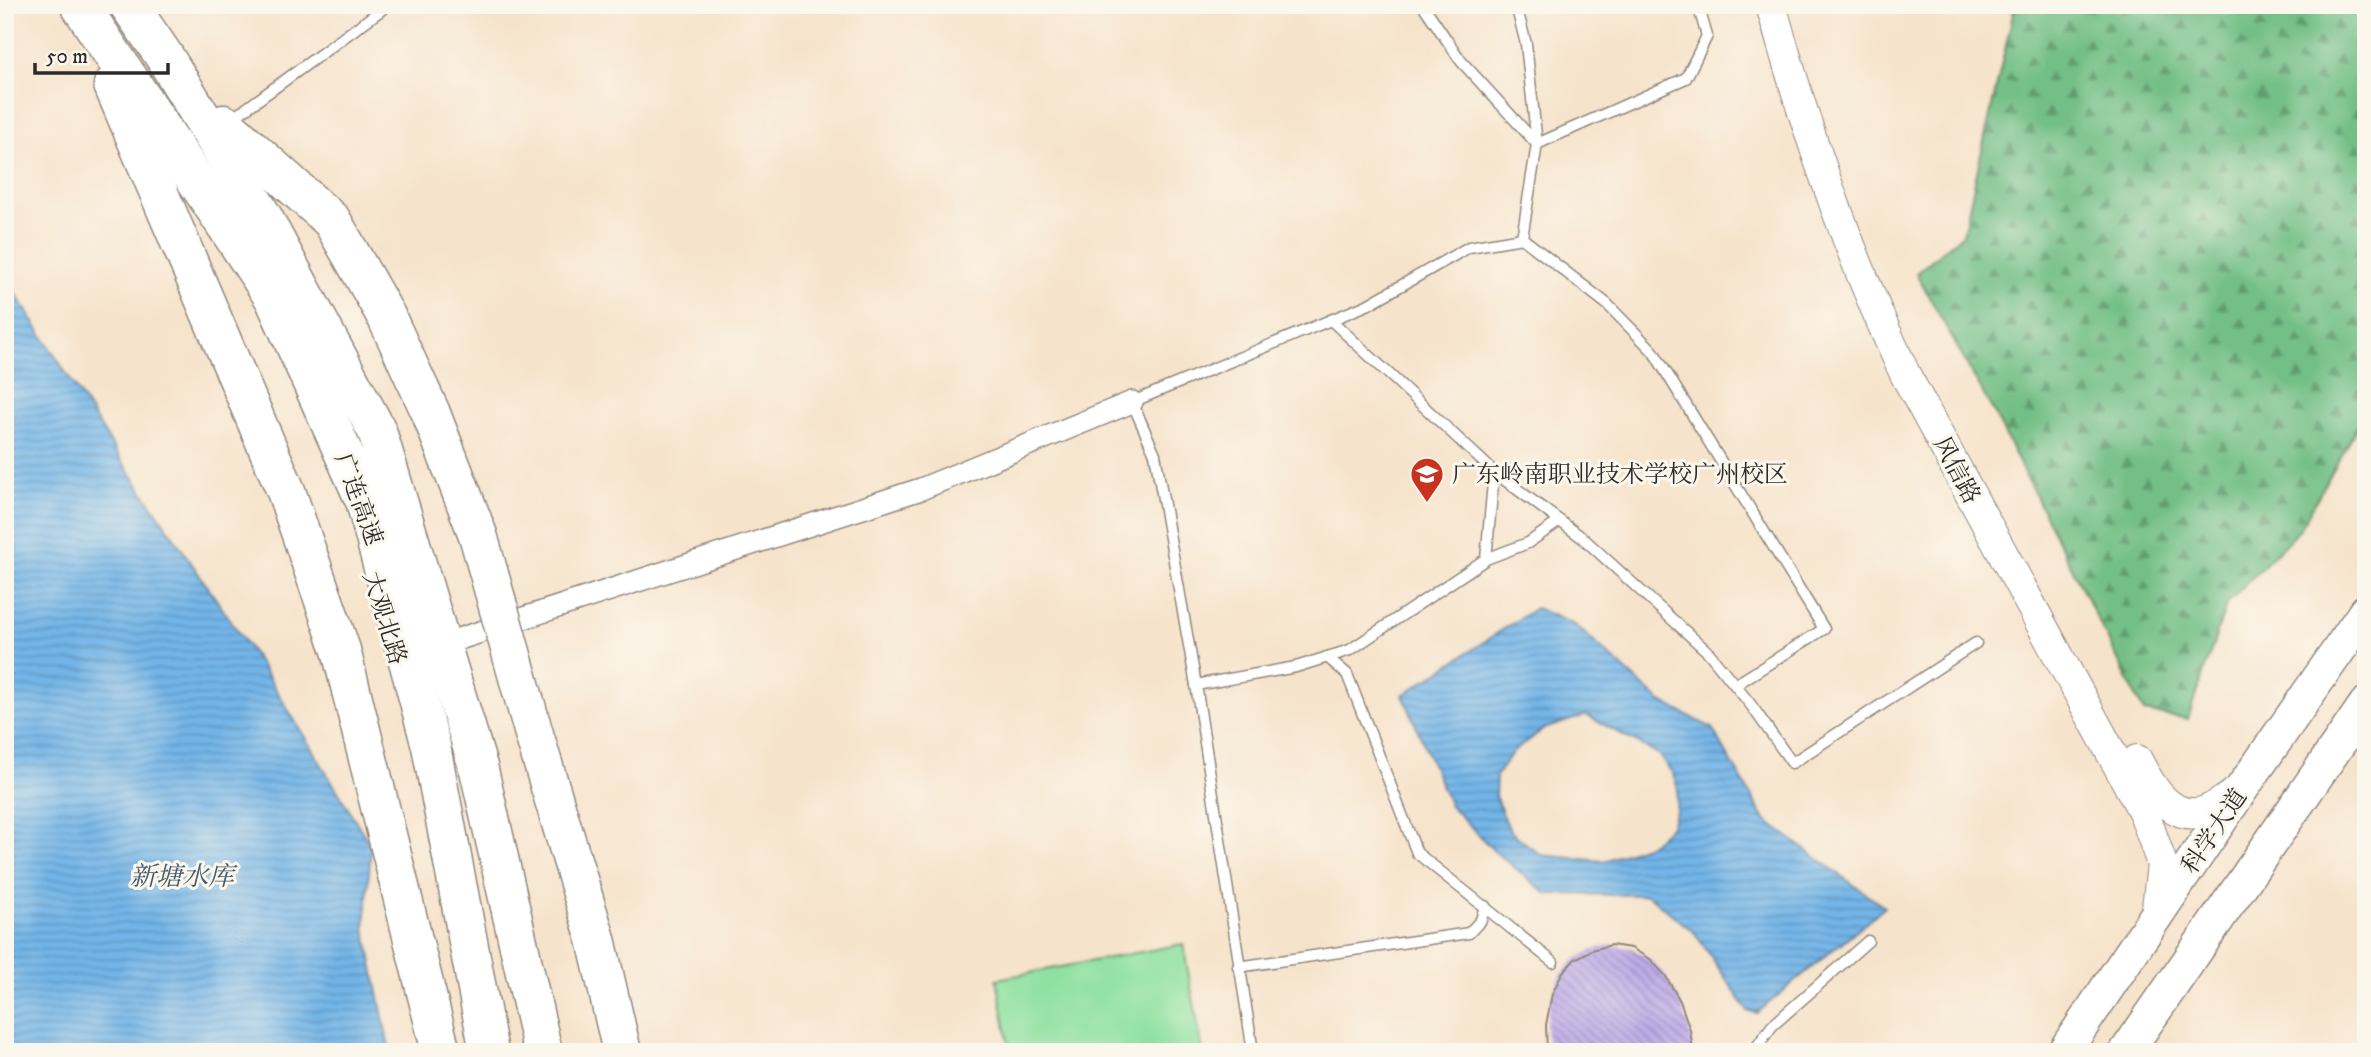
<svg xmlns="http://www.w3.org/2000/svg" width="2371" height="1057" font-family="'IM FELL DW Pica','Noto Serif SC',serif">
	<style>
		.forest { fill: url(#forest-firs); stroke: #4f7559; stroke-width: 2 }
		.green { fill: #8fe1a1; stroke: #5d8666; stroke-width: 2 }
		.water { fill: url(#water-rules); stroke: #4f708a; stroke-width: 2; fill-rule: evenodd }
		.building { fill: url(#building-back-hatch) }
		.lines { fill: none; stroke-linecap: round; stroke-linejoin: round }
		.lane-casing { stroke: #90877b; stroke-width: 13 }
		.street-casing { stroke: #90877b; stroke-width: 24 }
		.secondary-casing { stroke: #90877b; stroke-width: 32 }
		.primary-casing { stroke: #90877b; stroke-width: 36 }
		.highway-casing { stroke: #90877b; stroke-width: 41 }
		.lane { stroke: #fff; stroke-width: 10 }
		.street { stroke: #fff; stroke-width: 21 }
		.secondary { stroke: #fff; stroke-width: 30 }
		.primary { stroke: #fff; stroke-width: 33 }
		.highway { stroke: #fff; stroke-width: 38 }
		.highway-bridge-casing { stroke: #90877b; stroke-width: 41; stroke-linecap: butt }
		.highway-bridge { stroke: #fff; stroke-width: 38 }
		.labels { text-anchor: middle; stroke-width: 6; stroke-linejoin: round; paint-order: stroke }
		.street-label { font-size: 24px; fill: #2b2b2b; stroke: #fbf7ec }
		.poi-label { font-size: 24px; fill: #2b2b2b; stroke: #fbf7ec; text-anchor: start }
		.water-label { font-size: 26px; font-style: italic; fill: #445b6d; stroke: #fbf7ec }
	</style>
	<defs>
		<pattern id="forest-firs" width="22" height="20" patternUnits="userSpaceOnUse" patternTransform="scale(1.75)"><rect width="22" height="20" fill="#73bf87"/><path d="M5 1l3.5 6h-7zM16 11l3.5 6h-7z" fill="#5f9b6f"/></pattern>
		<pattern id="water-rules" width="6" height="5" patternUnits="userSpaceOnUse" patternTransform="scale(1.75)"><rect width="6" height="5" fill="#73b5e8"/><path d="M0 2.5h6" fill="none" stroke="#5f93bc"/></pattern>
		<pattern id="building-back-hatch" width="6" height="6" patternUnits="userSpaceOnUse" patternTransform="scale(1.75)"><rect width="6" height="6" fill="#beabe8"/><path d="M-1 5l2 2M0 0l6 6M5-1l2 2" fill="none" stroke="#9b8bbc"/></pattern>
	</defs>
	<rect width="100%" height="100%" fill="#fbf7ec"/>
	<filter id="ink" filterUnits="userSpaceOnUse"><feTurbulence type="fractalNoise" baseFrequency=".0143" numOctaves="2"/><feDisplacementMap in="SourceGraphic" scale="14" xChannelSelector="R" yChannelSelector="G"/><feConvolveMatrix kernelMatrix="1 2 1 2 8 2 1 2 1" color-interpolation-filters="sRGB"/></filter>
	<filter id="wash" filterUnits="userSpaceOnUse"><feTurbulence type="fractalNoise" baseFrequency=".00686" numOctaves="4" result="noise"/><feDisplacementMap in="SourceGraphic" scale="28" xChannelSelector="R" yChannelSelector="G"/><feGaussianBlur stdDeviation="1.57" result="paint"/><feColorMatrix in="noise" values="0 0 0 0 0 0 0 0 0 0 0 0 0 0 0 0 0 1.4 0 .05"/><feComposite in="paint" operator="in"/></filter>
	<g filter="url(#wash)">
		<rect width="100%" height="100%" fill="#f6e3cb"/>
		<path class="forest" d="M2015 5H2366V411L2300 529 2227 603 2188 719 2144 712 1994 413 1916 273 1963 234Z"/>
		<path class="green" d="M1183 944 1203 1052H1010L997 979Z"/>
		<g class="water">
			<path d="M5 277 120 458 264 670 371 846 365 928 390 1052H5Z"/>
			<path d="M1536 608 1575 625 1660 701 1712 728 1765 820 1884 907 1757 1013 1748 1011 1695 933 1648 895 1547 894 1494 851 1449 804 1403 695ZM1586 715 1658 754 1673 774 1678 789 1676 811 1671 826 1651 844 1604 861 1541 855 1510 831 1495 796 1496 776 1512 753 1544 729Z"/>
		</g>
		<g id="blocks">
			<path class="building" d="M1611 945 1631 948 1650 959 1665 975 1680 1001 1690 1030 1693 1052H1547L1546 1025 1552 994 1562 973 1575 959 1592 950Z"/>
		</g>
	</g>
	<g filter="url(#ink)">
		<use href="#blocks" fill-opacity="0" stroke="#90877b" stroke-width="2"/>
		<g class="lines">
			<defs>
				<g id="lane">
					<path d="M1423 5 1461 61 1537 144"/>
					<path d="M1516 5 1526 44 1537 144 1522 238"/>
					<path d="M229 121 388 5"/>
					<path d="M1537 144 1686 78 1707 36 1698 5"/>
					<path d="M1331 320 1494 472 1584 539 1709 653 1751 705 1792 763 1976 643"/>
					<path d="M1486 559 1494 472"/>
					<path d="M1327 657 1347 674 1417 853 1553 962"/>
					<path d="M1196 685 1296 667 1350 650 1486 559 1528 543 1560 521"/>
					<path d="M1238 967 1469 933 1481 920 1485 906"/>
					<path d="M1253 1052 1196 685 1155 454 1132 402 1367 305 1469 247 1522 238 1607 304 1653 351 1824 629 1735 685"/>
					<path d="M1753 1052 1772 1026 1868 941"/>
				</g>
				<path id="street" d="M459 639 921 489 1132 402"/>
				<g id="secondary">
					<path d="M1771 5C1806 131 1849 255 1905 374L2144 813 2162 864 2156 917"/>
					<path d="M2137 760C2149 783 2169 821 2202 812 2216 808 2228 798 2240 789"/>
				</g>
				<g id="primary">
					<path d="M2064 1052 2243 787 2366 611"/>
					<path d="M2126 1052 2366 704"/>
				</g>
				<g id="highway">
					<path d="M80 5 274 298 365 501 431 746 489 1052"/>
					<path d="M129 5 164 56 264 219 377 431 479 770 543 1052"/>
					<path d="M113 85 286 491 341 650 441 1052"/>
					<path d="M224 124 332 221 386 316"/>
				</g>
			</defs>
			<use href="#lane" class="lane-casing"/>
			<use href="#street" class="street-casing"/>
			<use href="#secondary" class="secondary-casing"/>
			<use href="#primary" class="primary-casing"/>
			<use href="#highway" class="highway-casing"/>
			<use href="#lane" class="lane"/>
			<use href="#street" class="street"/>
			<use href="#secondary" class="secondary"/>
			<use href="#primary" class="primary"/>
			<use href="#highway" class="highway"/>
			<defs>
				<path id="highway-bridge" d="M386 316 430 411 478 535 534 734 596 939 622 1052"/>
			</defs>
			<use href="#highway-bridge" class="highway-bridge-casing"/>
			<use href="#highway-bridge" class="highway-bridge"/>
		</g>
	</g>
	<defs>
		<symbol id="university-pin" viewBox="-11 -11 22 30"><path d="M0 17L-7.5 6A9.5 9.5 0 1 1 7.5 6Z" fill="#c8321e" stroke="#fbf7ec"/><path d="M0-5L7-2L0 1L-7-2ZM-4 1L0 2.5L4 1V4Q0 6-4 4Z" fill="#fff"/></symbol>
	</defs>
	<g fill-rule="evenodd">
		<use href="#university-pin" x="1408" y="455" width="38" height="52"/>
	</g>
	<g class="labels">
		<g class="street-label">
			<text transform="translate(1957 470) rotate(62)" y="8">风信路</text>
			<text transform="translate(359 499) rotate(70)" y="8">广连高速</text>
			<text transform="translate(385 618) rotate(73)" y="8">大观北路</text>
			<text transform="translate(2214 831) rotate(-56)" y="8">科学大道</text>
		</g>
		<g class="poi-label">
			<text x="1452" y="482">广东岭南职业技术学校广州校区</text>
		</g>
		<g class="water-label">
			<text x="182" y="885">新塘水库</text>
		</g>
	</g>
	<rect width="2371" height="1057" fill="none" stroke="#fbf7ec" stroke-width="28"/>
	<path d="M35 63v10h133v-10" fill="none" stroke="#2b2b2b" stroke-width="3.5"/>
	<text x="46" y="63" font-size="21" fill="#2b2b2b" stroke="#fbf7ec" stroke-width="5" paint-order="stroke">50 m</text>
</svg>
